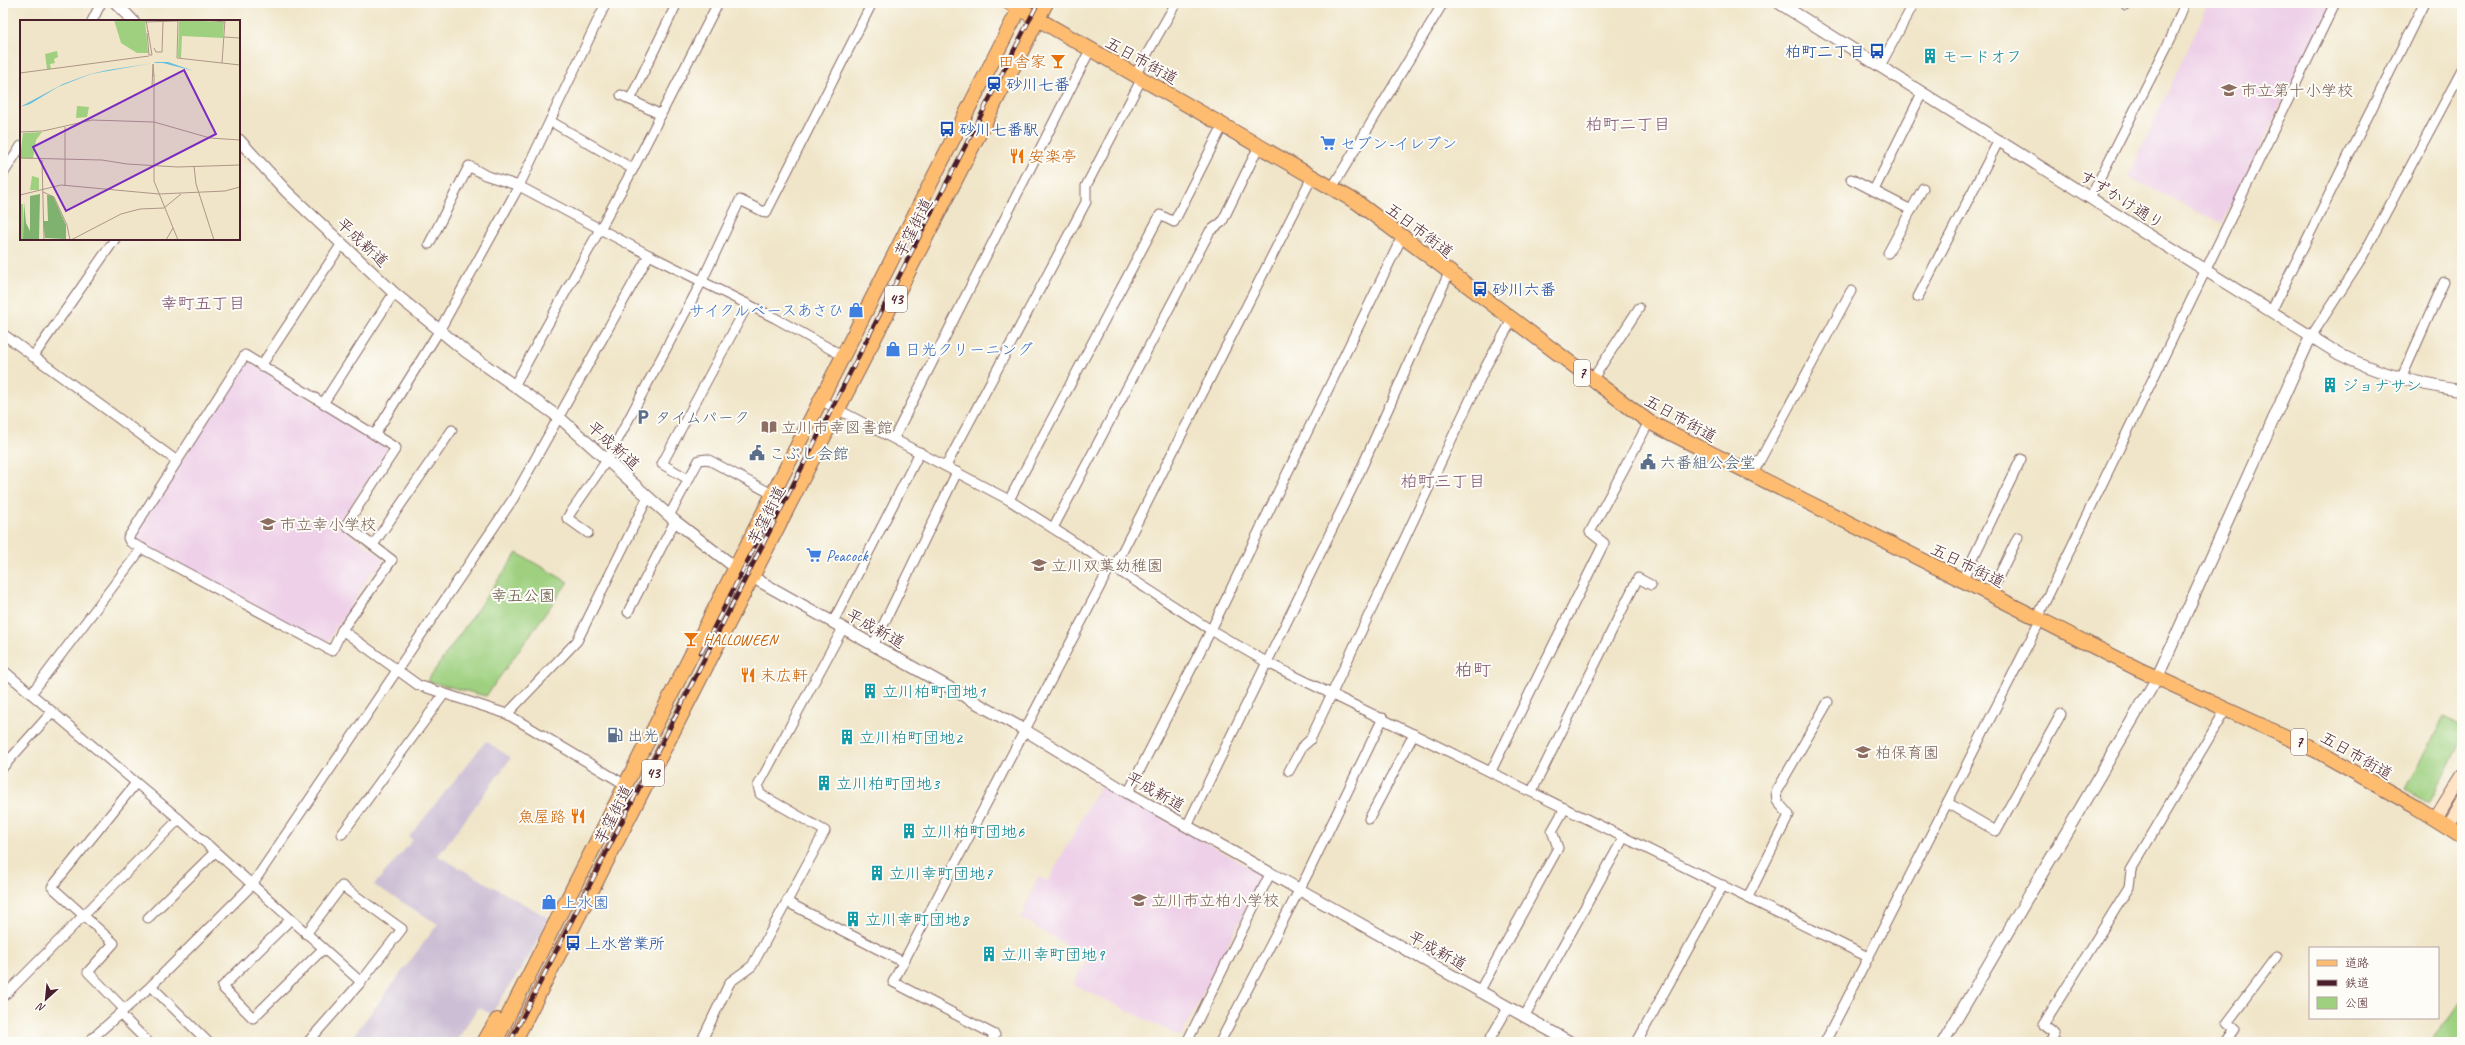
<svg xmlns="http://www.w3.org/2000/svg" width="2465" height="1045" font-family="Caveat,'Klee One',sans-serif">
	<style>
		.built { fill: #eed0e8 }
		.industrial { fill: #ccbed4 }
		.green { fill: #9ed07f; stroke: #747855 }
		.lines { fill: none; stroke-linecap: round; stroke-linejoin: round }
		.minor-casing { stroke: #846462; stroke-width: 11 }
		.tertiary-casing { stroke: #846462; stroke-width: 13 }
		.secondary-casing { stroke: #846462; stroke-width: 14 }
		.primary-casing { stroke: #846462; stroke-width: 16 }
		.minor { stroke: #fff; stroke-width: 9 }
		.tertiary { stroke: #fff; stroke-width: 11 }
		.secondary { stroke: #fee4c5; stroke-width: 12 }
		.primary { stroke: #fdbc6f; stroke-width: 14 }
		.rail-casing { stroke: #4a1f2b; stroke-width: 4.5 }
		.rail { stroke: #fdfcf7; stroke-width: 3; stroke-dasharray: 9; stroke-linecap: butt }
		.labels { text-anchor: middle; stroke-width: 4; stroke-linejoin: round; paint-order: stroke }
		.shield { fill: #fdfcf7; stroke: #806168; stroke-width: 1 }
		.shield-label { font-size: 15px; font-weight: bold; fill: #4a1f2b }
		.transit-label { font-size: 16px; fill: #164399; stroke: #fdfcf7; text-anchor: start }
		.culture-label { font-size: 16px; fill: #0d838f; stroke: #fdfcf7; text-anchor: start }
		.street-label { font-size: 16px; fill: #4a1f2b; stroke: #fdfcf7 }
		.food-label { font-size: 16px; fill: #c56008; stroke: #fdfcf7; text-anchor: start }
		.education-label { font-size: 16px; fill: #785e54; stroke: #fdfcf7; text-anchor: start }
		.shop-label { font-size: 16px; fill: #366cbe; stroke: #fdfcf7; text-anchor: start }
		.service-label { font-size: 16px; fill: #4e5e75; stroke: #fdfcf7; text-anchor: start }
		.park-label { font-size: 16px; fill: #635444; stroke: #fdfcf7 }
		.neighbourhood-label { font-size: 17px; fill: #7c506f; stroke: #fdfcf7 }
		.quarter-label { font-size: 18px; fill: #7c506f; stroke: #fdfcf7 }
		.inset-road { fill: none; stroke: #ae9689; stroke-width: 1 }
		.view { fill: #7b2cbf; fill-opacity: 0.15; stroke: #7b2cbf; stroke-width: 2 }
		.inset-edge { fill: none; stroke: #4a1f2b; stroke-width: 2 }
	</style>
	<rect width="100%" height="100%" fill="#fdfcf7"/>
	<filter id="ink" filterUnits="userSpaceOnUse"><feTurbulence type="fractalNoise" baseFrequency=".025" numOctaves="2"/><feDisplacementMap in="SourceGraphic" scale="8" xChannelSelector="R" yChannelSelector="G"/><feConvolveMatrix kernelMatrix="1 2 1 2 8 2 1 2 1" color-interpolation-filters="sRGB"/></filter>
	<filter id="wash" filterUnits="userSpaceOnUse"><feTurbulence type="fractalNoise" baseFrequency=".012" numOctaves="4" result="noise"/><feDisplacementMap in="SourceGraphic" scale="16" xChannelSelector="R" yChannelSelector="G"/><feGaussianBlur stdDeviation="0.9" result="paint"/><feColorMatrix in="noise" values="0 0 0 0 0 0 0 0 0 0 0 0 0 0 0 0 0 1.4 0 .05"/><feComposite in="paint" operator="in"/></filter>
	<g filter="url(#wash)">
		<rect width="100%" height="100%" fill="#f0e5c8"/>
		<g class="built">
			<path d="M2209 3H2332L2222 223 2128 177Z"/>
			<path d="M250 362 386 446 387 452 338 525 382 557 383 561 377 571H372L342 620 334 630 330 640 322 642 133 538 244 363Z"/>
			<path d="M1101 783 1263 875 1181 1037 1073 984 1088 959 1021 918 1038 877 1048 881Z"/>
		</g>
		<path class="industrial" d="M486 741 511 758 438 856 549 918 530 955 491 1014 478 1007 456 1042H357L351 1039 438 924 374 885 413 840 409 837Z"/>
		<g class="green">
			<path d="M517 553 568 582 486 696 427 681Z"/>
			<path d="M2444 717 2462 727V738L2429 803 2406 789Z"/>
			<path d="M2462 999V1042H2431Z"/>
		</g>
	</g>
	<g filter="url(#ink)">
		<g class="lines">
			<defs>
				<g id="minor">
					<path d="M2126 5 2127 3"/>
					<path d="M92 21 101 3"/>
					<path d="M1880 66 1914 3"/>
					<path d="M1135 75 1176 3"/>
					<path d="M621 95 661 115"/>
					<path d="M630 100 677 3"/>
					<path d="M550 121 633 169"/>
					<path d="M3 174 21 146"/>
					<path d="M1851 179 1911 210"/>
					<path d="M1332 188 1443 3"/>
					<path d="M1874 190 1922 93"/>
					<path d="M2090 198 2171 38 2185 3"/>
					<path d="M429 244 469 166 485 175 519 186 649 255 775 318 843 356"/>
					<path d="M1888 253 1923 188"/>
					<path d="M1918 297 1999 140"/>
					<path d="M2271 312 2424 3"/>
					<path d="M3 334 177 461"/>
					<path d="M2310 338 2359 263 2462 70"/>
					<path d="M245 355 396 448 346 525 392 560 342 630 332 651 130 542 128 538Z"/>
					<path d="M33 357 115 239"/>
					<path d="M261 366 341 245"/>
					<path d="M2401 379 2444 282"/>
					<path d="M1592 380 1639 308"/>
					<path d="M514 386 633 169 718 3"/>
					<path d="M820 400 1009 500 1211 630 1268 663 1868 957"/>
					<path d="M324 402 394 293"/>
					<path d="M375 434 439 331 519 186 606 3"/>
					<path d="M894 438 1090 50"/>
					<path d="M946 466 1086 202V186L1142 78"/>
					<path d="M1752 475 1851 291"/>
					<path d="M688 479 662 464 748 304"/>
					<path d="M1009 500 1160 215 1174 222 1223 125"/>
					<path d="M669 516 699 460 707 459 772 494"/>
					<path d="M1053 528 1210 231 1222 222 1259 146"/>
					<path d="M588 533 567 518 607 460 702 281 740 200 766 213 872 3"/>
					<path d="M373 545 452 430"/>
					<path d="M1962 581 2021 459"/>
					<path d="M1990 594 2018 537"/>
					<path d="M628 612 675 521"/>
					<path d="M833 622 920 452"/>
					<path d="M342 630 418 685 507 714 624 784"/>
					<path d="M874 644 957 472"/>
					<path d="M3 670 179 819 361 982"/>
					<path d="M31 694 142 548"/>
					<path d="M507 714 577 641 648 497"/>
					<path d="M3 767 52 712"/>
					<path d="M1289 771 1302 747 1310 740 1486 366 1512 320"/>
					<path d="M1491 771 1604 543 1590 532 1649 422"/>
					<path d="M1532 791 1638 578 1651 585"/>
					<path d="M1128 793 1211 630 1402 237"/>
					<path d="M1948 803 1996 831 2061 714"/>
					<path d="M1369 819 1414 734"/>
					<path d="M1187 826 1357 478 1449 273"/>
					<path d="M342 834 444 694"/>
					<path d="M1748 897 1789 815 1777 801 1776 792 1828 702"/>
					<path d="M787 902 903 962"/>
					<path d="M148 918 214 853"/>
					<path d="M290 920 222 987 253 1018 323 949"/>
					<path d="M306 934 342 886 402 929 361 982 308 1042"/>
					<path d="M151 986 208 1042"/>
					<path d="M1479 992 1558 848 1552 831 1565 808"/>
					<path d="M3 997 179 819"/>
					<path d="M124 1009 88 972 114 943 52 887 136 783"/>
					<path d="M120 1014 148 1042"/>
					<path d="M1524 1017 1624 837"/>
					<path d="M1490 1039 1508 1008"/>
					<path d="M88 1042 151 986 251 886 513 499 649 255"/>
					<path d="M701 1042 730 982 752 966 825 831 760 794 758 786 843 628"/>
					<path d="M991 1042 995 1035 893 982 1107 573 1118 560 1312 177"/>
					<path d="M1187 1042 1270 874"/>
					<path d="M1220 1042 1308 873 1383 718"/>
					<path d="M1637 1042 1723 885"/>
					<path d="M1825 1042 2041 619V610L2335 3"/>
					<path d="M2050 1042 2055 1034 2043 1025 2129 887 2131 870 2226 709"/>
					<path d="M2226 1042 2235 1029 2227 1022 2276 957"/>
				</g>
				<g id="tertiary">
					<path d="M116 3 133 21"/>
					<path d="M1779 3 2339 354C2378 374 2418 384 2462 391"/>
					<path d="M239 140 287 192 394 293 465 351 560 418 675 521 736 568 1023 729 1128 793 1570 1042"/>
					<path d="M1943 1042 2157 678 2310 338"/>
				</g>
				<g id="secondary">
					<path d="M2435 819 2462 775"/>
					<path d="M2447 827 2462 801"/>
				</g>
				<g id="primary">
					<path d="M1010 3 1358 203 1649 422 2138 669 2317 751 2416 807 2462 836"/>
					<path d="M484 1042 497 1020"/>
					<path d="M495 1042 1022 3"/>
					<path d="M514 1042 1046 3"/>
				</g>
			</defs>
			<use href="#minor" class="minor-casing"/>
			<use href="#tertiary" class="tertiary-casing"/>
			<use href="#secondary" class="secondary-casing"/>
			<use href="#primary" class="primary-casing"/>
			<use href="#minor" class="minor"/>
			<use href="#tertiary" class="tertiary"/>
			<use href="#secondary" class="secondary"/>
			<use href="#primary" class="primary"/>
			<defs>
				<g id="rail">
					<path d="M701 653 784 489"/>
					<path d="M510 1042 1038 3"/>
				</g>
			</defs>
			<use href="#rail" class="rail-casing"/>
			<use href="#rail" class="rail"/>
		</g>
	</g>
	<defs>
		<symbol id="bus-bare" viewBox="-9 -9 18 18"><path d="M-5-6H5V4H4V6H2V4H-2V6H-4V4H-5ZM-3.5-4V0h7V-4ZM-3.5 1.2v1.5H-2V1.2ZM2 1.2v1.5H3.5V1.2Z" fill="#1a4fb4" stroke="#fdfcf7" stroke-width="2.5" paint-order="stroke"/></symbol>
		<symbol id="building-bare" viewBox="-9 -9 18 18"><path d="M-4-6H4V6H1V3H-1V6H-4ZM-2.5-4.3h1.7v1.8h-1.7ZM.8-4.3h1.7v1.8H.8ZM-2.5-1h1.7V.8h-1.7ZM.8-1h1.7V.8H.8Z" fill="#0f9aa8" stroke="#fdfcf7" stroke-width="2.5" paint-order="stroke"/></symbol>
		<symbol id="bar-bare" viewBox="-9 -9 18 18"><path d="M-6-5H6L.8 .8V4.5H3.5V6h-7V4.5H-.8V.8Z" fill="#e8710a" stroke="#fdfcf7" stroke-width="2.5" paint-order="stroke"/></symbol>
		<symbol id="station-bare" viewBox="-9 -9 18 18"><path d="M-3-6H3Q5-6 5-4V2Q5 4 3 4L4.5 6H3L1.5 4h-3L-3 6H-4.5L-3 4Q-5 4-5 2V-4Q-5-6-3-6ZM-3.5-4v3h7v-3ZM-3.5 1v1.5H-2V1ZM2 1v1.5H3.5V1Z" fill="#1a4fb4" stroke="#fdfcf7" stroke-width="2.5" paint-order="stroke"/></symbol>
		<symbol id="school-bare" viewBox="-9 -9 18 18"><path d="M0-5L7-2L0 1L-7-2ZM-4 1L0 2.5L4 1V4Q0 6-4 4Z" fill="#8d6e63" stroke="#fdfcf7" stroke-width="2.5" paint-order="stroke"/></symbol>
		<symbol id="supermarket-bare" viewBox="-9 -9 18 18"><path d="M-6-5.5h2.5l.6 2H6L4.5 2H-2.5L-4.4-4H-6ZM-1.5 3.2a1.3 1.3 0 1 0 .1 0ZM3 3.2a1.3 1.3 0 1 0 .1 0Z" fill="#3f7fe0" stroke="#fdfcf7" stroke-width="2.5" paint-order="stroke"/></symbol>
		<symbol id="restaurant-bare" viewBox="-9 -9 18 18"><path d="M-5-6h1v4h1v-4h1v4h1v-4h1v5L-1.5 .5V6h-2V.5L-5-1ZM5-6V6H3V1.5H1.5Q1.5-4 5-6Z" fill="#e8710a" stroke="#fdfcf7" stroke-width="2.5" paint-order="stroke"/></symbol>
		<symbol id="shop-bare" viewBox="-9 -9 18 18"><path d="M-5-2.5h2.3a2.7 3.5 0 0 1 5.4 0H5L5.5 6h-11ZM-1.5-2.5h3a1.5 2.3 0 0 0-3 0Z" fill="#3f7fe0" stroke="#fdfcf7" stroke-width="2.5" paint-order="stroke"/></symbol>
		<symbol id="parking-bare" viewBox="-9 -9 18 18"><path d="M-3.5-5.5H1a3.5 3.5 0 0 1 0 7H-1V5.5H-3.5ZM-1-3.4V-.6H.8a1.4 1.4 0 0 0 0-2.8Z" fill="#5c6f8a" stroke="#fdfcf7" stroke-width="2.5" paint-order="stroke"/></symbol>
		<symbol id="library-bare" viewBox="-9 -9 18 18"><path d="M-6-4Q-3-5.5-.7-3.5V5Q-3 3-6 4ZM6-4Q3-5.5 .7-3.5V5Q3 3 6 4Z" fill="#8d6e63" stroke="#fdfcf7" stroke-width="2.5" paint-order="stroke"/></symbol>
		<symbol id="civic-bare" viewBox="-9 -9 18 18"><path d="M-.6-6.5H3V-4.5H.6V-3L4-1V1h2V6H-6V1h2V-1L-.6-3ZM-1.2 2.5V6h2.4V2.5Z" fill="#5c6f8a" stroke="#fdfcf7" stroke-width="2.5" paint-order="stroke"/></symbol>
		<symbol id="fuel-bare" viewBox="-9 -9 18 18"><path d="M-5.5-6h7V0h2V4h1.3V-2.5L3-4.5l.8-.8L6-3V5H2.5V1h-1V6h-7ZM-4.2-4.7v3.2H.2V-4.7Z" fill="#5c6f8a" stroke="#fdfcf7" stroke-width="2.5" paint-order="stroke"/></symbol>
	</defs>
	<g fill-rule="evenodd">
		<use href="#bus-bare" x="1866" y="40" width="22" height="22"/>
		<use href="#building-bare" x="1919" y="45" width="22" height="22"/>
		<use href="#bar-bare" x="1047" y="50" width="22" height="22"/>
		<use href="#station-bare" x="983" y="73" width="22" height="22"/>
		<use href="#school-bare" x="2218" y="79" width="22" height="22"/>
		<use href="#bus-bare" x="936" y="118" width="22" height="22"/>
		<use href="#supermarket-bare" x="1317" y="132" width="22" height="22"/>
		<use href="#restaurant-bare" x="1006" y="145" width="22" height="22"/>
		<use href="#bus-bare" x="1469" y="278" width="22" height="22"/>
		<use href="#shop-bare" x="845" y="299" width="22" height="22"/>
		<use href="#shop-bare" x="882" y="338" width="22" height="22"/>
		<use href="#building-bare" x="2319" y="374" width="22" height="22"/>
		<use href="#parking-bare" x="632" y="406" width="22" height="22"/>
		<use href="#library-bare" x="758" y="416" width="22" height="22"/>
		<use href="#civic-bare" x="746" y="442" width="22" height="22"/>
		<use href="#civic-bare" x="1637" y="451" width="22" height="22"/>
		<use href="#school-bare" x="257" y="513" width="22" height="22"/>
		<use href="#supermarket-bare" x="803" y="544" width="22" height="22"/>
		<use href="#school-bare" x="1028" y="554" width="22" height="22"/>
		<use href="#bar-bare" x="680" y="628" width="22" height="22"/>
		<use href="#restaurant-bare" x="737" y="664" width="22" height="22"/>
		<use href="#building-bare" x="859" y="680" width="22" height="22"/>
		<use href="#fuel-bare" x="604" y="724" width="22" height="22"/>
		<use href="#building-bare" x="836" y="726" width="22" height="22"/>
		<use href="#school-bare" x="1852" y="741" width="22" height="22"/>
		<use href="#building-bare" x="813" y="772" width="22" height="22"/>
		<use href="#restaurant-bare" x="567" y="805" width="22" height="22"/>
		<use href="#building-bare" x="898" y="820" width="22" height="22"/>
		<use href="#building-bare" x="866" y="862" width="22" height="22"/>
		<use href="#school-bare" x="1128" y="889" width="22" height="22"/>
		<use href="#shop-bare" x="538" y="891" width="22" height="22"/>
		<use href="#building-bare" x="842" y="908" width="22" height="22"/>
		<use href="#bus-bare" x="562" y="932" width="22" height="22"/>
		<use href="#building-bare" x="978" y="943" width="22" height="22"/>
	</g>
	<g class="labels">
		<g class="shield">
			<rect x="885" y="286" width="22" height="26" rx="3"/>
			<rect x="1574" y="360" width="16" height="26" rx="3"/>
			<rect x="2291" y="729" width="16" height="26" rx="3"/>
			<rect x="642" y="760" width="22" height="26" rx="3"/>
		</g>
		<g class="shield-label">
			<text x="896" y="304">43</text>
			<text x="1582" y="378">7</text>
			<text x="2299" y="747">7</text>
			<text x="653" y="778">43</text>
		</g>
		<g class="transit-label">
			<text x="1865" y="57" text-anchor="end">柏町二丁目</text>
			<text x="1006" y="90">砂川七番</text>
			<text x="959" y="135">砂川七番駅</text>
			<text x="1492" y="295">砂川六番</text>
			<text x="585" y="949">上水営業所</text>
		</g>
		<g class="culture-label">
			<text x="1942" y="62">モードオフ</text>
			<text x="2342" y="391">ジョナサン</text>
			<text x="882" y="697">立川柏町団地1</text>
			<text x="859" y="743">立川柏町団地2</text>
			<text x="836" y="789">立川柏町団地3</text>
			<text x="921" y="837">立川柏町団地6</text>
			<text x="889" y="879">立川幸町団地7</text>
			<text x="865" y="925">立川幸町団地8</text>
			<text x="1001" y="960">立川幸町団地9</text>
		</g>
		<g class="street-label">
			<text transform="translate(1142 60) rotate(29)" y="6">五日市街道</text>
			<text transform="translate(2122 199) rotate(32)" y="6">すずかけ通り</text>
			<text transform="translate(913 227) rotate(-63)" y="6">芋窪街道</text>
			<text transform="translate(1420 230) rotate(37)" y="6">五日市街道</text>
			<text transform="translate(363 242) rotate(43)" y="6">平成新道</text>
			<text transform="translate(1681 418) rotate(29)" y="6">五日市街道</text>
			<text transform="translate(614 445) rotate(42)" y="6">平成新道</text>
			<text transform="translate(766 515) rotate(-63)" y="6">芋窪街道</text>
			<text transform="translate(1968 565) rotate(26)" y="6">五日市街道</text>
			<text transform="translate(876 628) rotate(29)" y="6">平成新道</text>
			<text transform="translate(2357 755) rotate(30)" y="6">五日市街道</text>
			<text transform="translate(1156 791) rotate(29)" y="6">平成新道</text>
			<text transform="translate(613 814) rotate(-63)" y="6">芋窪街道</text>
			<text transform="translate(1438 950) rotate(29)" y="6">平成新道</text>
		</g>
		<g class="food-label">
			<text x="1046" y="67" text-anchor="end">田舎家</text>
			<text x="1029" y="162">安楽亭</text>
			<text x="703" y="645">HALLOWEEN</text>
			<text x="760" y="681">末広軒</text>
			<text x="566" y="822" text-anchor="end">魚屋路</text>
		</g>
		<g class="education-label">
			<text x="2241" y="96">市立第十小学校</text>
			<text x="781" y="433">立川市幸図書館</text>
			<text x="280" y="530">市立幸小学校</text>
			<text x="1051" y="571">立川双葉幼稚園</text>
			<text x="1875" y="758">柏保育園</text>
			<text x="1151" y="906">立川市立柏小学校</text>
		</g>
		<g class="shop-label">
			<text x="1340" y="149">セブン-イレブン</text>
			<text x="844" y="316" text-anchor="end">サイクルベースあさひ</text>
			<text x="905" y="355">日光クリーニング</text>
			<text x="826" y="561">Peacock</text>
			<text x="561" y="908">上水園</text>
		</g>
		<g class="service-label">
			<text x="655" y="423">タイムパーク</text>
			<text x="769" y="459">こぶし会館</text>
			<text x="1660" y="468">六番組公会堂</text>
			<text x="627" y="741">出光</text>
		</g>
		<g class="park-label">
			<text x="523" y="601">幸五公園</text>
		</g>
		<g class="neighbourhood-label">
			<text x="1628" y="130">柏町二丁目</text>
			<text x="203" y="309">幸町五丁目</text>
			<text x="1443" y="487">柏町三丁目</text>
		</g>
		<g class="quarter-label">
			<text x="1473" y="676">柏町</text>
		</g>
	</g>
	<g transform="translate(20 20)">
		<rect width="220" height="220" fill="#f0e5c8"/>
		<path d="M94 0H125L128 33H117L101 23ZM159 0 204 2 203 18 162 16 161 38 158 37ZM37 31 38 37 34 39 35 43 30 44 31 49H27L25 34ZM57 86 69 87 67 97 56 98ZM22 112 16 120 13 139 0 138 3 113ZM12 156 19 158V170H10ZM0 184H3V220H0Z" fill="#9ed07f"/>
		<path d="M20 174 19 220H3L4 182 6 203 10 211V176ZM27 175 33 176 46 205V219L25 218 23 201H28Z" fill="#7eb26e"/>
		<path d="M139 42 71 54 38 67 10 84 0 87 43 64 70 54 88 50 140 42H148L174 51Z" fill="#63bee1"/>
		<path class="inset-road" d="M126 0 128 12M158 0 157 38 220 45M184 0 205 2M125 2 158 1M127 13 129 35H132L128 11M204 17 220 18M134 28 136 32H142L143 2M202 43 205 0M133 44 134 56M0 53 129 36M134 55V161L158 220M132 67 133 44M0 112 23 111 72 100 134 102 190 118 220 120M0 138 82 140 107 144 158 147 220 145M22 140 24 220M174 146 176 164 194 220M45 166V107M23 172 34 177 47 205 50 220M0 175 41 165 139 174 205 171 220 167M51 220 101 194 120 189 144 188 161 174M146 220 153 208"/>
		<path class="view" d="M164 50 196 114 46 191 13 127Z"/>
		<rect width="220" height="220" class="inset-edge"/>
	</g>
	<rect width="2465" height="1045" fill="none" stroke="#fdfcf7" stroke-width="16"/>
	<rect x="2309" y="947" width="130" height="72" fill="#fdfcf7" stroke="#b5a4a5"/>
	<rect x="2317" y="960" width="20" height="6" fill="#fdbc6f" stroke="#b5a4a5"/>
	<text x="2345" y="967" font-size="12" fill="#4a1f2b">道路</text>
	<rect x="2317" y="980" width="20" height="6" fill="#4a1f2b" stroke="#b5a4a5"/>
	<text x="2345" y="987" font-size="12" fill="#4a1f2b">鉄道</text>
	<rect x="2317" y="997" width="20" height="12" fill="#9ed07f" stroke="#b5a4a5"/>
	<text x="2345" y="1007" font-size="12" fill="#4a1f2b">公園</text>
	<g transform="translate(46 999) rotate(207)" stroke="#fdfcf7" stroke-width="3" paint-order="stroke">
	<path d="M0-3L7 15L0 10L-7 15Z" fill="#4a1f2b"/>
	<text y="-6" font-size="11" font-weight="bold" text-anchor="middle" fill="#4a1f2b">N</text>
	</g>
</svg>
